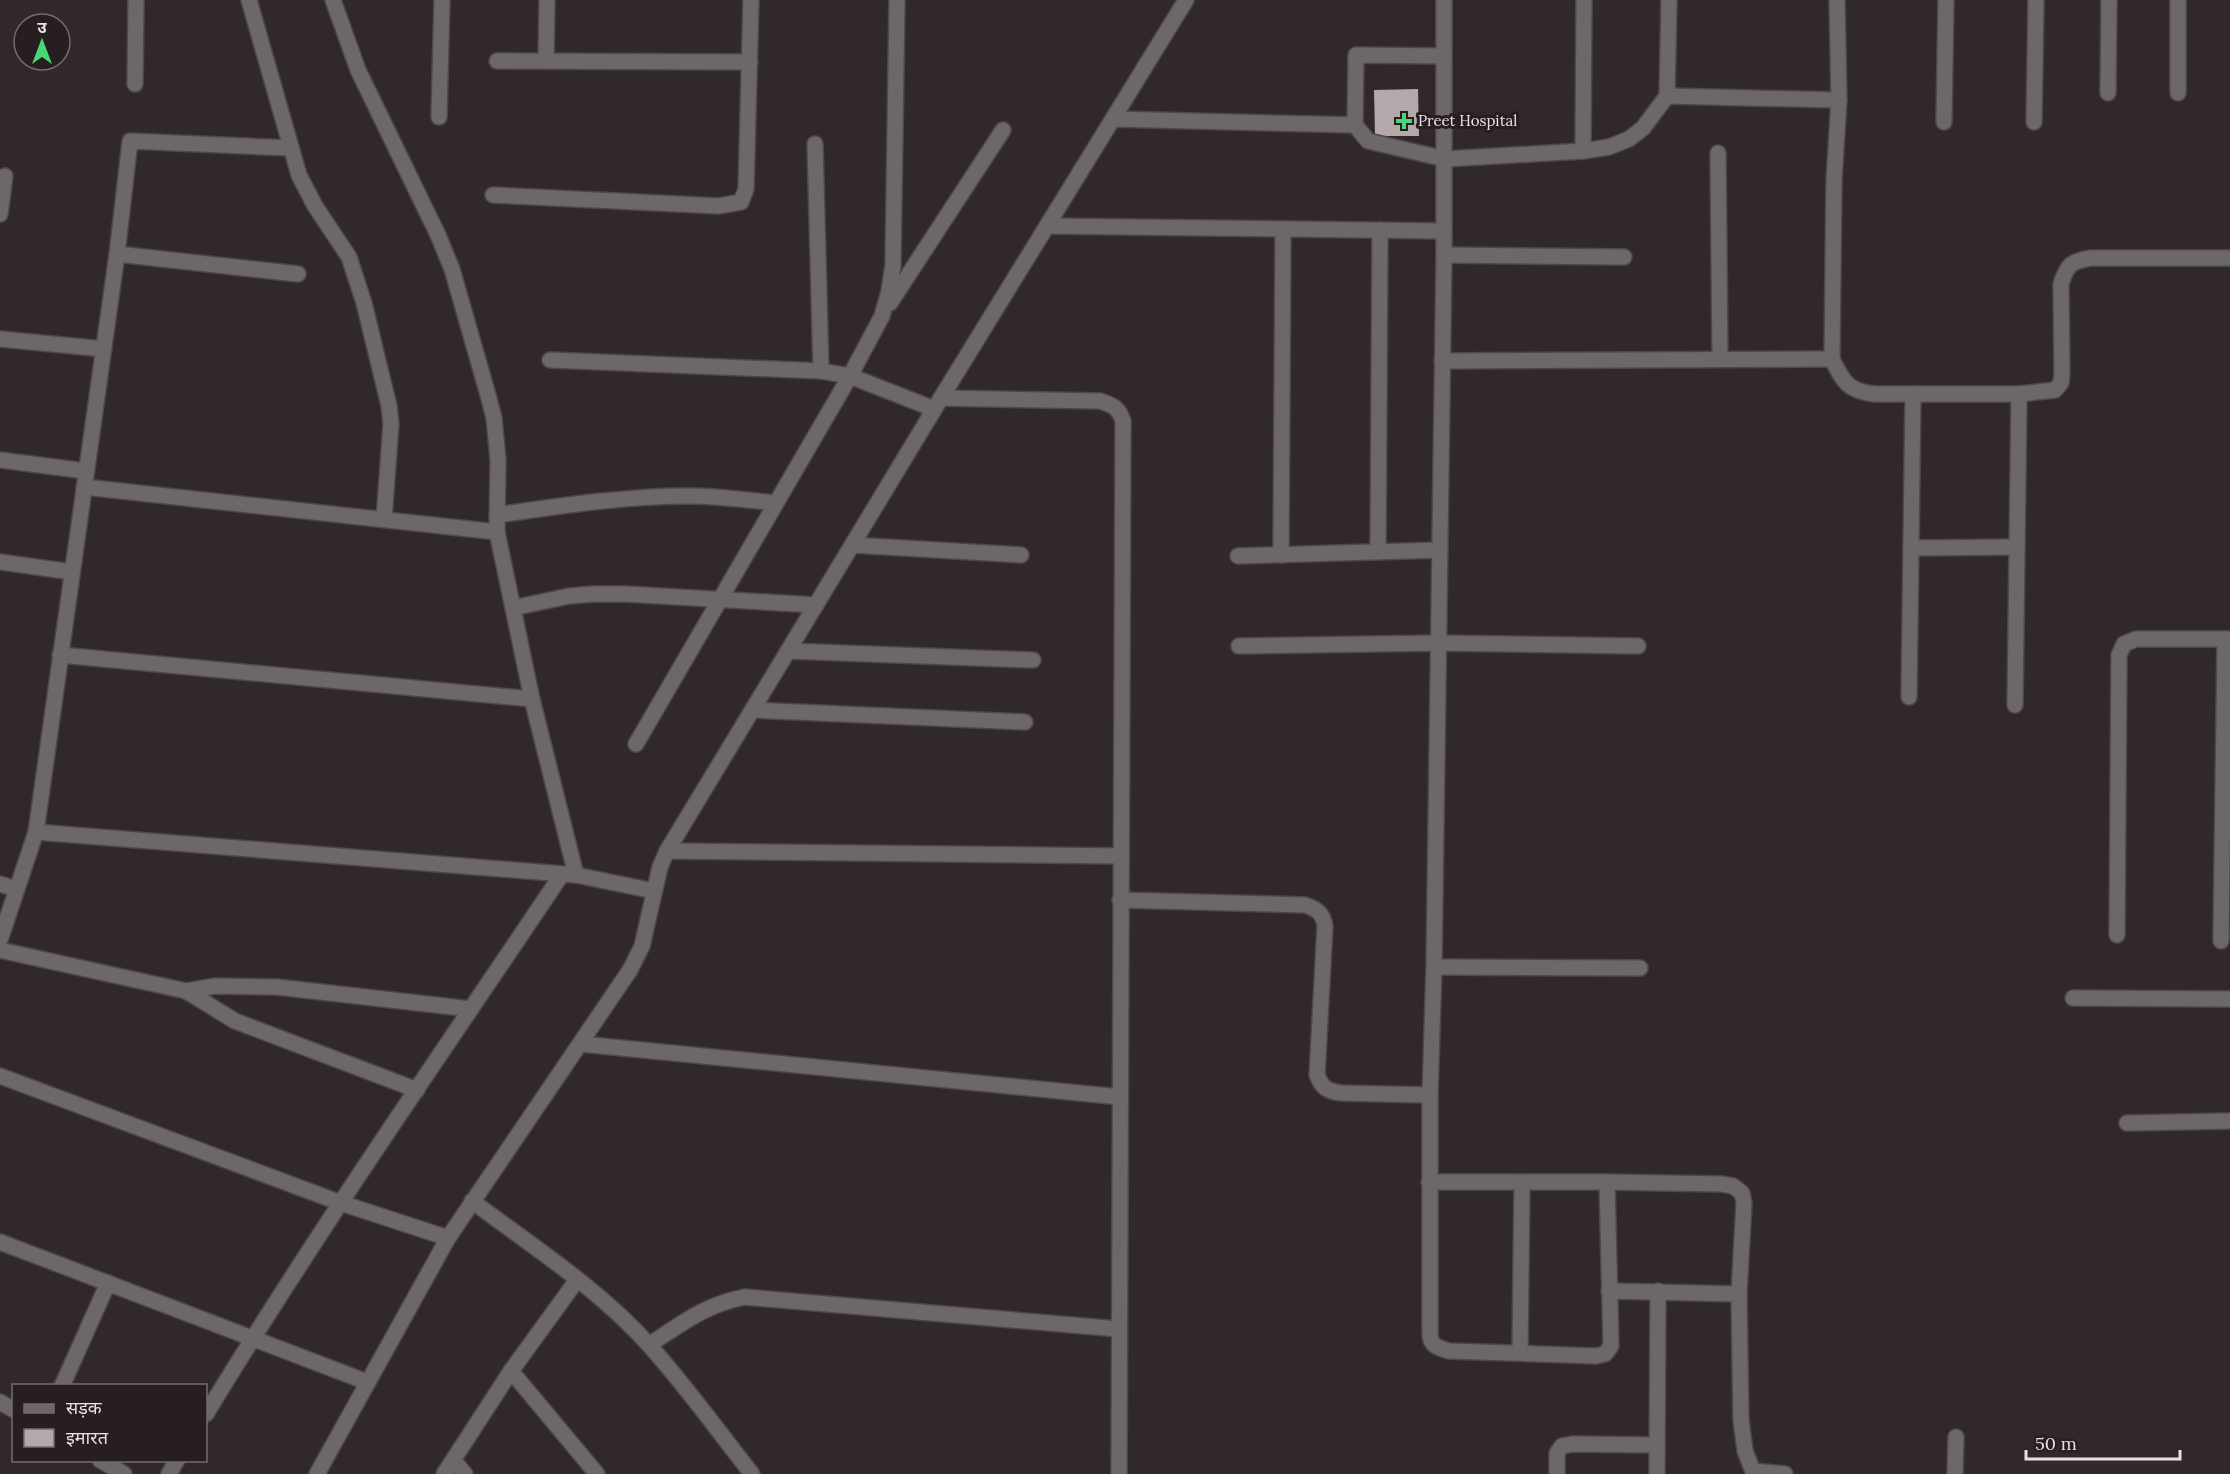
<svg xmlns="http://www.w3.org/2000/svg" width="2230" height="1474" font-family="Lora,'Noto Sans Devanagari',serif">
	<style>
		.building { fill: #b3a8aa }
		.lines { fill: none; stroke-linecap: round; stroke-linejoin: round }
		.minor-casing { stroke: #4e4648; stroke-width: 18 }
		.tertiary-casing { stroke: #4e4648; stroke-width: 18 }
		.minor { stroke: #6c6768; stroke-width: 15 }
		.tertiary { stroke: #6c6768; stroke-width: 15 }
		.poi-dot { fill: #4ad677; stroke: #271e20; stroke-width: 2 }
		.labels { text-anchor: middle; stroke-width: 6; stroke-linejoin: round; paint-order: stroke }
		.poi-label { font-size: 15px; fill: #e8e2e4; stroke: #271e20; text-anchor: start }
	</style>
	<rect width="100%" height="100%" fill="#31282a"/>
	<path class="building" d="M1418 89 1419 136H1375L1374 90Z"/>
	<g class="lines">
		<defs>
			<g id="minor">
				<path d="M249 0 299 175 315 206 349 257 364 303 389 406 391 424 384 519"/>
				<path d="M333 0 358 70 438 235 452 269 488 395 494 418 498 460 497 532 532 699 576 875"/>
				<path d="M1444 0V255L1434 967 1430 1095V1334C1430 1346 1439 1348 1449 1351L1596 1356 1605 1354 1611 1346 1607 1182"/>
				<path d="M1669 0 1667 96 1839 100"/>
				<path d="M1837 0 1839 100 1834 180 1832 359C1843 382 1848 391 1874 394H2019L2055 390 2061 383 2062 374 2061 284C2067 265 2071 261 2091 258H2230"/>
				<path d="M497 61 750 62"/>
				<path d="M546 61 547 0"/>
				<path d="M135 84 136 0"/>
				<path d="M2108 93 2109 0"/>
				<path d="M2178 93V0"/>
				<path d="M439 117 442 0"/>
				<path d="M1113 119 1355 125 1356 55 1444 56"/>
				<path d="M1944 122 1946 0"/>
				<path d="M2034 122 2036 0"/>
				<path d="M1355 125 1368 141 1445 159 1583 151 1609 147 1629 139 1643 128 1667 96"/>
				<path d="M815 144 821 371"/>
				<path d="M1583 151 1584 0"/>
				<path d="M1718 153 1720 359"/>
				<path d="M493 195 719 206 741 202 746 189 751 0"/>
				<path d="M0 214 5 176"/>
				<path d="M1047 226 1444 231"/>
				<path d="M117 254 130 141 291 148"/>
				<path d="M1444 255 1624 257"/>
				<path d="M890 303 1003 130"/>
				<path d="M0 339 104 349"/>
				<path d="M550 360 821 371 850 376 934 409"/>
				<path d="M1442 361 1832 359"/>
				<path d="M941 398 1100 401C1113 405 1119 408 1123 421L1119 1474"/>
				<path d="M0 460 86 471"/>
				<path d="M84 487 497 532"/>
				<path d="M497 515C561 506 624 496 689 496 718 496 747 500 776 503"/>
				<path d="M852 545 1021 555"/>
				<path d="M1911 548 2017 547"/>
				<path d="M1378 552 1380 230"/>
				<path d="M1281 555 1283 229"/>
				<path d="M1238 556 1440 550"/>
				<path d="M0 562 72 572"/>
				<path d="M513 608 569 596 593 594H626L816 605"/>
				<path d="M1239 646 1439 643 1638 646"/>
				<path d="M788 651 1033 660"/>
				<path d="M60 655 532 699"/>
				<path d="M1909 697 1913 394"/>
				<path d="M2015 705 2019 394"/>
				<path d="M753 710 1025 722"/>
				<path d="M636 744 850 376 882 316 889 291 893 265 897 0"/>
				<path d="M36 832 576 875 654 891"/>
				<path d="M667 851 1121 856"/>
				<path d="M0 884 16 889"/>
				<path d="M1120 900 1305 905C1317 909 1323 913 1325 926L1317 1075C1322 1088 1327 1091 1341 1093L1430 1095"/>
				<path d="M2117 935 2119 655 2124 644 2136 639H2230"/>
				<path d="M0 940 36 832 117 254 298 274"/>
				<path d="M2221 941 2225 639"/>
				<path d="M0 950 186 991 215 986 277 987 471 1009"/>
				<path d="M1434 967 1640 968"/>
				<path d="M186 991 235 1021 417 1090"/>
				<path d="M2073 998 2230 999"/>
				<path d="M581 1044 1120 1097"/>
				<path d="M0 1076 341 1203 448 1238"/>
				<path d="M2127 1123 2230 1121"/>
				<path d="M1429 1182H1607L1722 1184 1733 1186 1742 1193 1744 1203 1739 1294 1741 1420 1745 1451 1754 1474"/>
				<path d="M472 1201C532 1246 599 1289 649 1345 686 1386 718 1431 752 1474"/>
				<path d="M0 1242 367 1382"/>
				<path d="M1609 1291 1739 1294"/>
				<path d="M649 1345C681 1324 706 1304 745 1297L1119 1329"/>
				<path d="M1520 1353 1522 1183"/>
				<path d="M511 1371 597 1474"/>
				<path d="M62 1386 108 1283"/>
				<path d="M0 1402 14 1410"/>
				<path d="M206 1414C318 1230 442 1053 562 874"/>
				<path d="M100 1460 124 1474"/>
				<path d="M453 1460 465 1474"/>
				<path d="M1753 1471 1785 1474"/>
				<path d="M169 1474 177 1460"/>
				<path d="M444 1474 511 1371 577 1280"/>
				<path d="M1557 1474V1453L1562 1446 1573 1444 1657 1445"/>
				<path d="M1657 1474 1658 1291"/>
				<path d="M1955 1474 1956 1437"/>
			</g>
			<path id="tertiary" d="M317 1474 448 1238 630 970 642 946 660 867 667 851 941 398 1186 0"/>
		</defs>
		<use href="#minor" class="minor-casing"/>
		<use href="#tertiary" class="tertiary-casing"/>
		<use href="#minor" class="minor"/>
		<use href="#tertiary" class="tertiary"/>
	</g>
	<path class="poi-dot" d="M1401 112h6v6h6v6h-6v6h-6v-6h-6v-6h6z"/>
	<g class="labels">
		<g class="poi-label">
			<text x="1418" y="126">Preet Hospital</text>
		</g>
	</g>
	<rect x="12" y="1384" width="195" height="78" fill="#271e20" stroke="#746c6e" stroke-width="1.5"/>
	<rect x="24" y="1404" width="30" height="9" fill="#6c6768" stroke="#746c6e" stroke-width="1.5"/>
	<text x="66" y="1414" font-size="18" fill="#e8e2e4">सड़क</text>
	<rect x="24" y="1429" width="30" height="18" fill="#b3a8aa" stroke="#746c6e" stroke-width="1.5"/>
	<text x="66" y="1444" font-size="18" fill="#e8e2e4">इमारत</text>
	<g transform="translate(42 42)"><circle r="28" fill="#271e20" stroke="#746c6e" stroke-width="1.5"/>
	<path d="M0-4.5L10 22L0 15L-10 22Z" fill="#4ad677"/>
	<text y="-9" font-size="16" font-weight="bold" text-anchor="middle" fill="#e8e2e4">उ</text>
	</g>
	<path d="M2026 1450v9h154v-9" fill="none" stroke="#e8e2e4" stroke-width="3"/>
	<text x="2035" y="1450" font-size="18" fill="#e8e2e4" stroke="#271e20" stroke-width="4.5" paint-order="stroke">50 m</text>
</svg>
